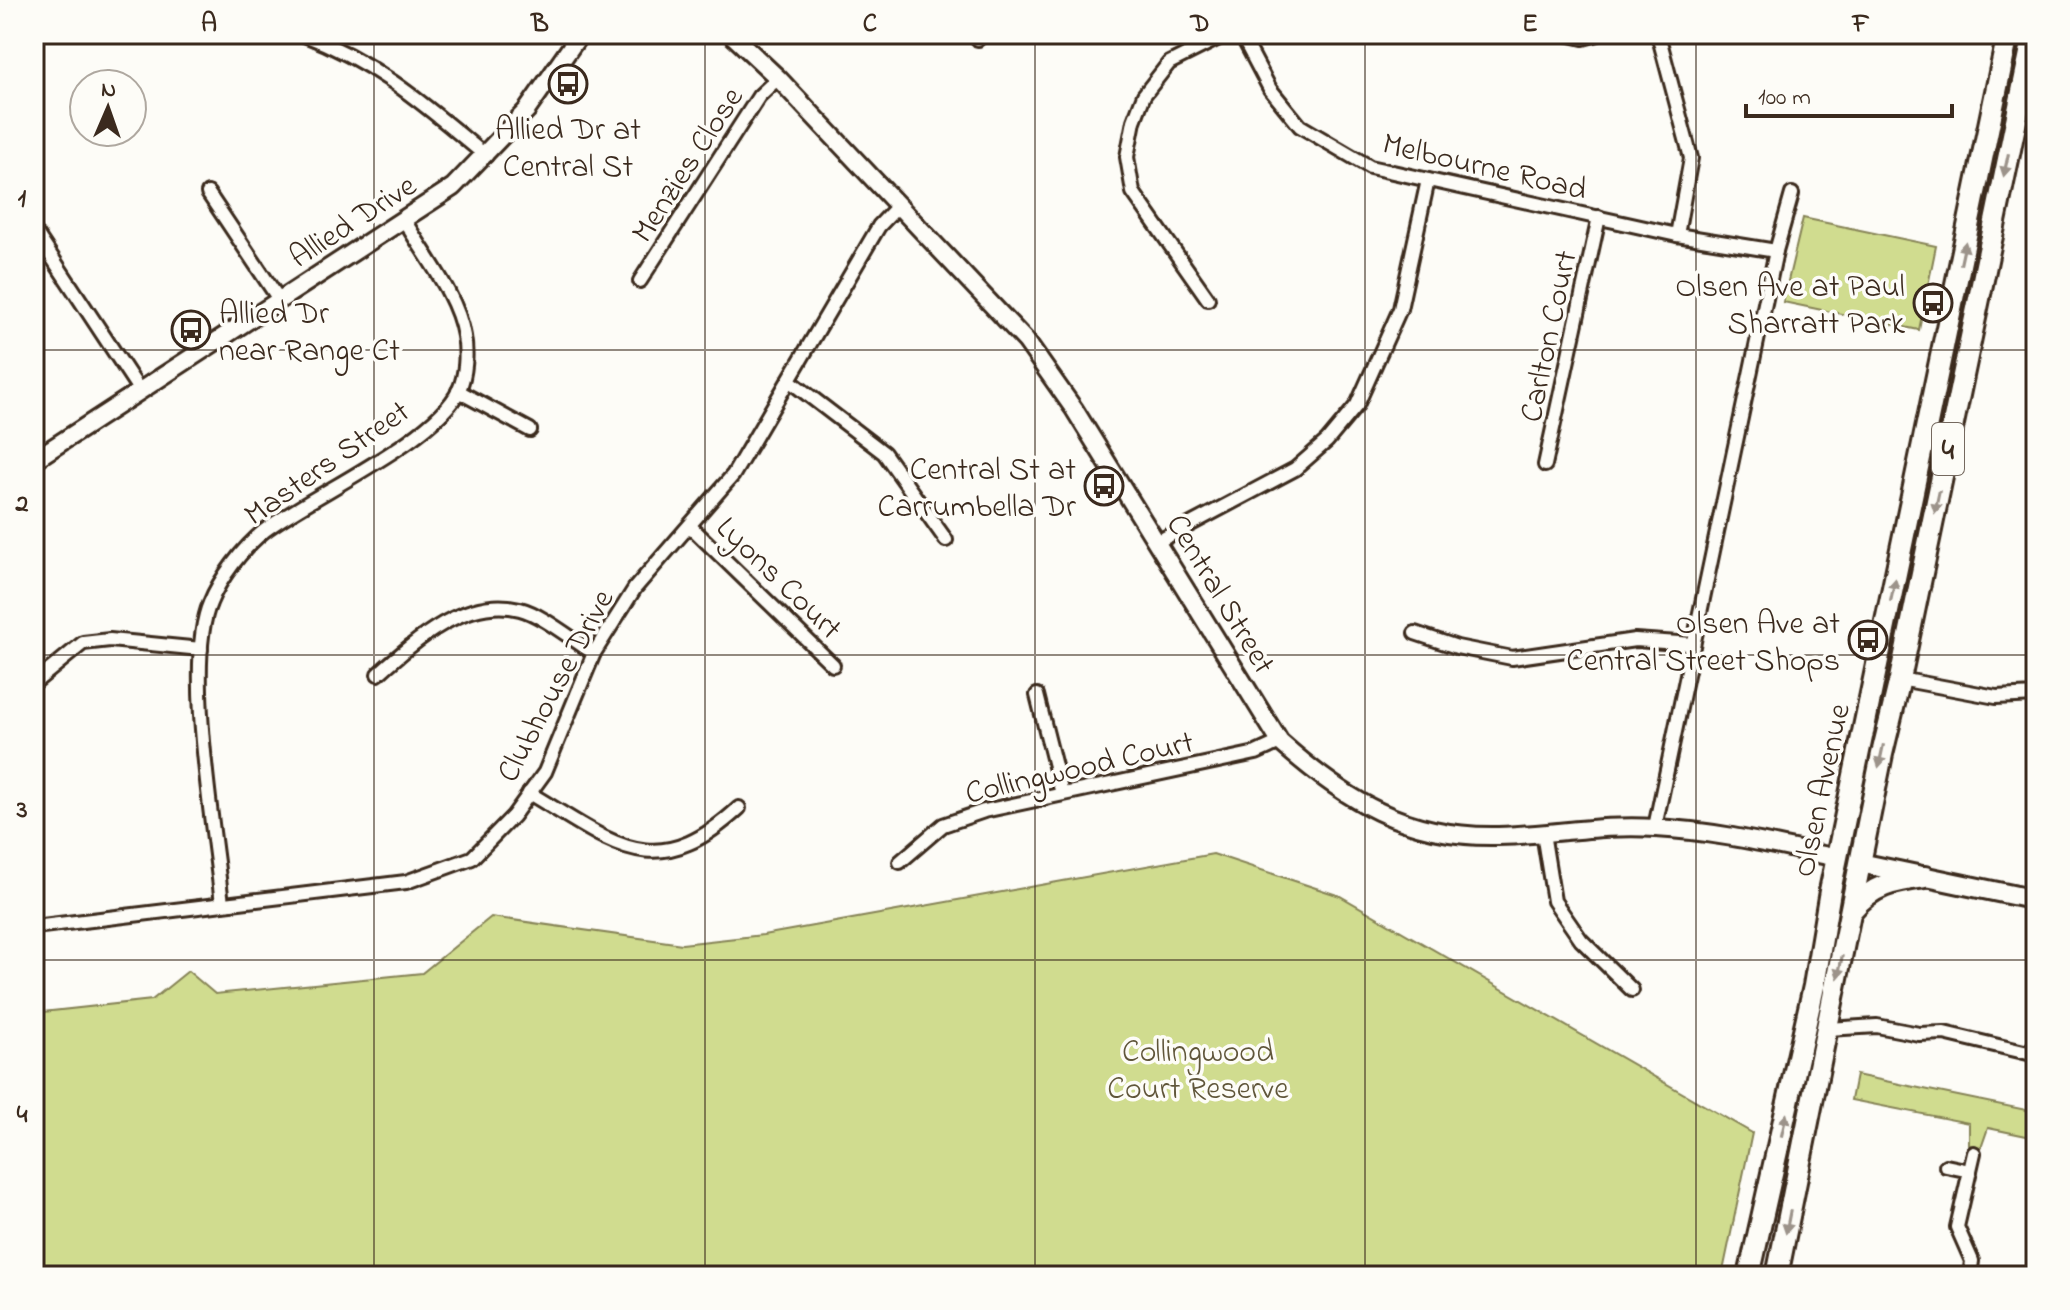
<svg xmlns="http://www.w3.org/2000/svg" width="2070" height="1310" font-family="'Indie Flower',sans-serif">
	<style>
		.green { fill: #d0dc8f; stroke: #868356; stroke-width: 2 }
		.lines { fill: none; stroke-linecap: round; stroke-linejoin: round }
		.stream { stroke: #6c949a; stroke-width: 4 }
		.minor-casing { stroke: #3b2a1e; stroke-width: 18 }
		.tertiary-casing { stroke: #3b2a1e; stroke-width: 22 }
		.secondary-casing { stroke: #3b2a1e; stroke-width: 24 }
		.primary-casing { stroke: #3b2a1e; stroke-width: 26 }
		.minor { stroke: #fdfcf7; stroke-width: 12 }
		.tertiary { stroke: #fdfcf7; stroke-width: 16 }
		.secondary { stroke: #fdfcf7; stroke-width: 18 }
		.primary { stroke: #fdfcf7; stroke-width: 20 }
		.oneway { fill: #9c938a }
		.grid { fill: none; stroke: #3b2a1e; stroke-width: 2; stroke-opacity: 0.55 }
		.labels { text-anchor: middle; stroke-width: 7; stroke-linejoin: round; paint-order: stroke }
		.shield { fill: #fdfcf7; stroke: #75695f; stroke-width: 2 }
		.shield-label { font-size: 30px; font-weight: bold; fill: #3b2a1e }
		.poi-label { font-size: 32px; fill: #3b2a1e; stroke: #fdfcf7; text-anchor: end }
		.street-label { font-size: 32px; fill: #3b2a1e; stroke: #fdfcf7 }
		.park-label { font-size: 32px; fill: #60563a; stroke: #fdfcf7 }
		.neatline { fill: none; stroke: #3b2a1e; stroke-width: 3 }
		.grid-label { font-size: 26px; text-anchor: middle; font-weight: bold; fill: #3b2a1e }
	</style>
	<rect width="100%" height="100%" fill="#fdfcf7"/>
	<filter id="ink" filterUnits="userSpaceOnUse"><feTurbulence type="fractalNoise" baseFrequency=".0125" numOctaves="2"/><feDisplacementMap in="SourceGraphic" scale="16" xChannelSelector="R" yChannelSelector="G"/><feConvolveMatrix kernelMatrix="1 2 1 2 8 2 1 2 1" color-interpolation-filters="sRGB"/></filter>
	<g filter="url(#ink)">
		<g class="green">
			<path d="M1803 218 1936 246 1919 330 1783 302Z"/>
			<path d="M1213 854 1340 896 1752 1133 1722 1276H34V1013L152 1000 188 971 215 994 422 973 491 917 682 944 763 935Z"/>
			<path d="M1856 1075 2036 1112V1138L1988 1128 1981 1148 1969 1145V1123L1851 1100Z"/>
		</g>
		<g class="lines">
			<path class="stream" d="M2032 210 2036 211"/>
			<defs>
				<g id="minor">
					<path d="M302 34C377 62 426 106 486 156"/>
					<path d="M1241 34 1270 89 1300 126 1370 167 1677 235 1776 251"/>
					<path d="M1566 34 1583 38 1598 34"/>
					<path d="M1658 34 1691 158 1677 235"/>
					<path d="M978 39 979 34"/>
					<path d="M208 193 280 301"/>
					<path d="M34 230 140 391"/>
					<path d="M640 281 759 96 778 78"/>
					<path d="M1208 299 1133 192 1127 157 1134 121 1144 95 1169 63 1227 34"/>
					<path d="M790 381 884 453 946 540"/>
					<path d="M458 391 530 430"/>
					<path d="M1545 465 1599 217"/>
					<path d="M691 527 833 665"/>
					<path d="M1157 542 1295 469 1327 441 1357 405 1400 309 1428 180"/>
					<path d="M1415 633 1457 647 1512 658 1635 640 1693 644"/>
					<path d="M378 674C415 641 466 595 520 609 541 614 574 641 594 653"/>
					<path d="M1900 679 1996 697 2036 695"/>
					<path d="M34 683 83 643 110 640 201 649"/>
					<path d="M1037 695 1062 794"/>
					<path d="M529 793C614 843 654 886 739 808"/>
					<path d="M1655 827 1776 251 1792 194"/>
					<path d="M1543 833 1554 901 1581 940 1632 990"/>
					<path d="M900 862 943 825 984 811 1256 753 1280 742"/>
					<path d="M222 904C215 834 184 662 210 603 220 578 243 548 264 531 311 495 436 440 459 390 466 374 467 353 464 336 457 294 424 255 403 218"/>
					<path d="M34 927 406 882 472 858 513 816 545 772 594 653 635 588 733 475 879 226 898 206"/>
					<path d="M1828 1029 1877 1026 1919 1034 1944 1033 2028 1053 2036 1044"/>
					<path d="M1946 1166 1970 1171"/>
					<path d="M1970 1276 1972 1261 1957 1227 1974 1153"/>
				</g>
				<g id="tertiary">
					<path d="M731 34 778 78 1026 341 1074 409 1280 742C1345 800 1406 838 1498 836 1550 835 1603 824 1656 828 1717 831 1778 846 1837 858"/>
					<path d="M34 460 453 187 527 110 580 34"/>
				</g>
				<path id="secondary" d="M1860 863 2036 900"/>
				<g id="primary">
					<path d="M1852 910C1872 885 1894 881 1925 877"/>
					<path d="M1749 1276 1814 986 1830 891 2008 34"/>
					<path d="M1777 1276 1882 754 1900 679 2034 34"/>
				</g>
			</defs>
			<use href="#minor" class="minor-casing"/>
			<use href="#tertiary" class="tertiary-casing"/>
			<use href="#secondary" class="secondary-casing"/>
			<use href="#primary" class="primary-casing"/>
			<use href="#minor" class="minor"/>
			<use href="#tertiary" class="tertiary"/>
			<use href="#secondary" class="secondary"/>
			<use href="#primary" class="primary"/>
		</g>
		<defs><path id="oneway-solid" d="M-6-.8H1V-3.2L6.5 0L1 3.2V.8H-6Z" transform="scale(2)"/></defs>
		<g class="oneway">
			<use href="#oneway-solid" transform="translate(2006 165) rotate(102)"/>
			<use href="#oneway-solid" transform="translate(1963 253) rotate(-78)"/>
			<use href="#oneway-solid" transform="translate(1937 502) rotate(102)"/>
			<use href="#oneway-solid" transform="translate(1893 590) rotate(-78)"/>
			<use href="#oneway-solid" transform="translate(1881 756) rotate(102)"/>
			<use href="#oneway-solid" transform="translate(1840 967) rotate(101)"/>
			<use href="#oneway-solid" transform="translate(1784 1125) rotate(-77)"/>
			<use href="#oneway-solid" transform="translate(1788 1222) rotate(101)"/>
		</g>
	</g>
	<path class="grid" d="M374 34V1276M705 34V1276M1035 34V1276M1365 34V1276M1696 34V1276M34 350H2036M34 655H2036M34 960H2036"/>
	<defs>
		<symbol id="bus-ring" viewBox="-11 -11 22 22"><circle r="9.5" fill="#fdfcf7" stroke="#3b2a1e" stroke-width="1.5"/><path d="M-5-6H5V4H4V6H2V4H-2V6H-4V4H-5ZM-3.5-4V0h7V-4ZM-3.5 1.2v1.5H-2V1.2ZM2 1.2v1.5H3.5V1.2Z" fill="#3b2a1e"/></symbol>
	</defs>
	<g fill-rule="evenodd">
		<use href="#bus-ring" x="546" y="62" width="44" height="44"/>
		<use href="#bus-ring" x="1911" y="281" width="44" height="44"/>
		<use href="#bus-ring" x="169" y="308" width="44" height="44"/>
		<use href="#bus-ring" x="1082" y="464" width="44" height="44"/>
		<use href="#bus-ring" x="1846" y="618" width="44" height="44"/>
	</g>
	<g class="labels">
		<rect class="shield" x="1932" y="423" width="32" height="52" rx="6"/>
		<g class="shield-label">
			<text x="1948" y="459">4</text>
		</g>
		<g class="poi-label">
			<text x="568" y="139" text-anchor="middle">Allied Dr at<tspan x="568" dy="37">Central St</tspan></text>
			<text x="1905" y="296">Olsen Ave at Paul<tspan x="1905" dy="37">Sharratt Park</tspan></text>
			<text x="219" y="323" text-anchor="start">Allied Dr<tspan x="219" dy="37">near Range Ct</tspan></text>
			<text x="1076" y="479">Central St at<tspan x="1076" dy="37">Carrumbella Dr</tspan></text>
			<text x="1840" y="633">Olsen Ave at<tspan x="1840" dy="37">Central Street Shops</tspan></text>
		</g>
		<g class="street-label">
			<text transform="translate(686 164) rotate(-57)" y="11">Menzies Close</text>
			<text transform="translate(1485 165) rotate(13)" y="11">Melbourne Road</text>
			<text transform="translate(352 220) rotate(-33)" y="11">Allied Drive</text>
			<text transform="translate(1547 336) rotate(-78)" y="11">Carlton Court</text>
			<text transform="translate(326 462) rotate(-35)" y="11">Masters Street</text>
			<text transform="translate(780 577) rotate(44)" y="11">Lyons Court</text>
			<text transform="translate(1222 593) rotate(59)" y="11">Central Street</text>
			<text transform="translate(554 685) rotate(-62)" y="11">Clubhouse Drive</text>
			<text transform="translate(1079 766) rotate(-13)" y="11">Collingwood Court</text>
			<text transform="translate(1820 790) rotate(-78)" y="11">Olsen Avenue</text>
		</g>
		<g class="park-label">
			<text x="1198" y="1061">Collingwood<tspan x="1198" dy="37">Court Reserve</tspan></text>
		</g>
	</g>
	<rect width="2070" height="1310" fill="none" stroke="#fdfcf7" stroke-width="88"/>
	<g transform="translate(108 108) rotate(2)"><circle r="38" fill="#fdfcf7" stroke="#afa8a0" stroke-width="2"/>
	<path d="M0-6L14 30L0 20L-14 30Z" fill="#3b2a1e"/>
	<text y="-12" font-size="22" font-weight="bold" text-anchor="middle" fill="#3b2a1e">N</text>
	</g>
	<path d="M1746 104v12h206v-12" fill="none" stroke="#3b2a1e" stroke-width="4"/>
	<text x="1758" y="104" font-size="24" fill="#3b2a1e" stroke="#fdfcf7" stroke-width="6" paint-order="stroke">100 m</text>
	<rect x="44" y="44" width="1982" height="1222" class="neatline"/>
	<g class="grid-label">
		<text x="209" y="31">A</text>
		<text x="540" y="31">B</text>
		<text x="870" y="31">C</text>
		<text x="1200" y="31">D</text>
		<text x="1530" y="31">E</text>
		<text x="1861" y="31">F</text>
		<text x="22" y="206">1</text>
		<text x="22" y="511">2</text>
		<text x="22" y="817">3</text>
		<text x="22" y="1122">4</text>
	</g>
</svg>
